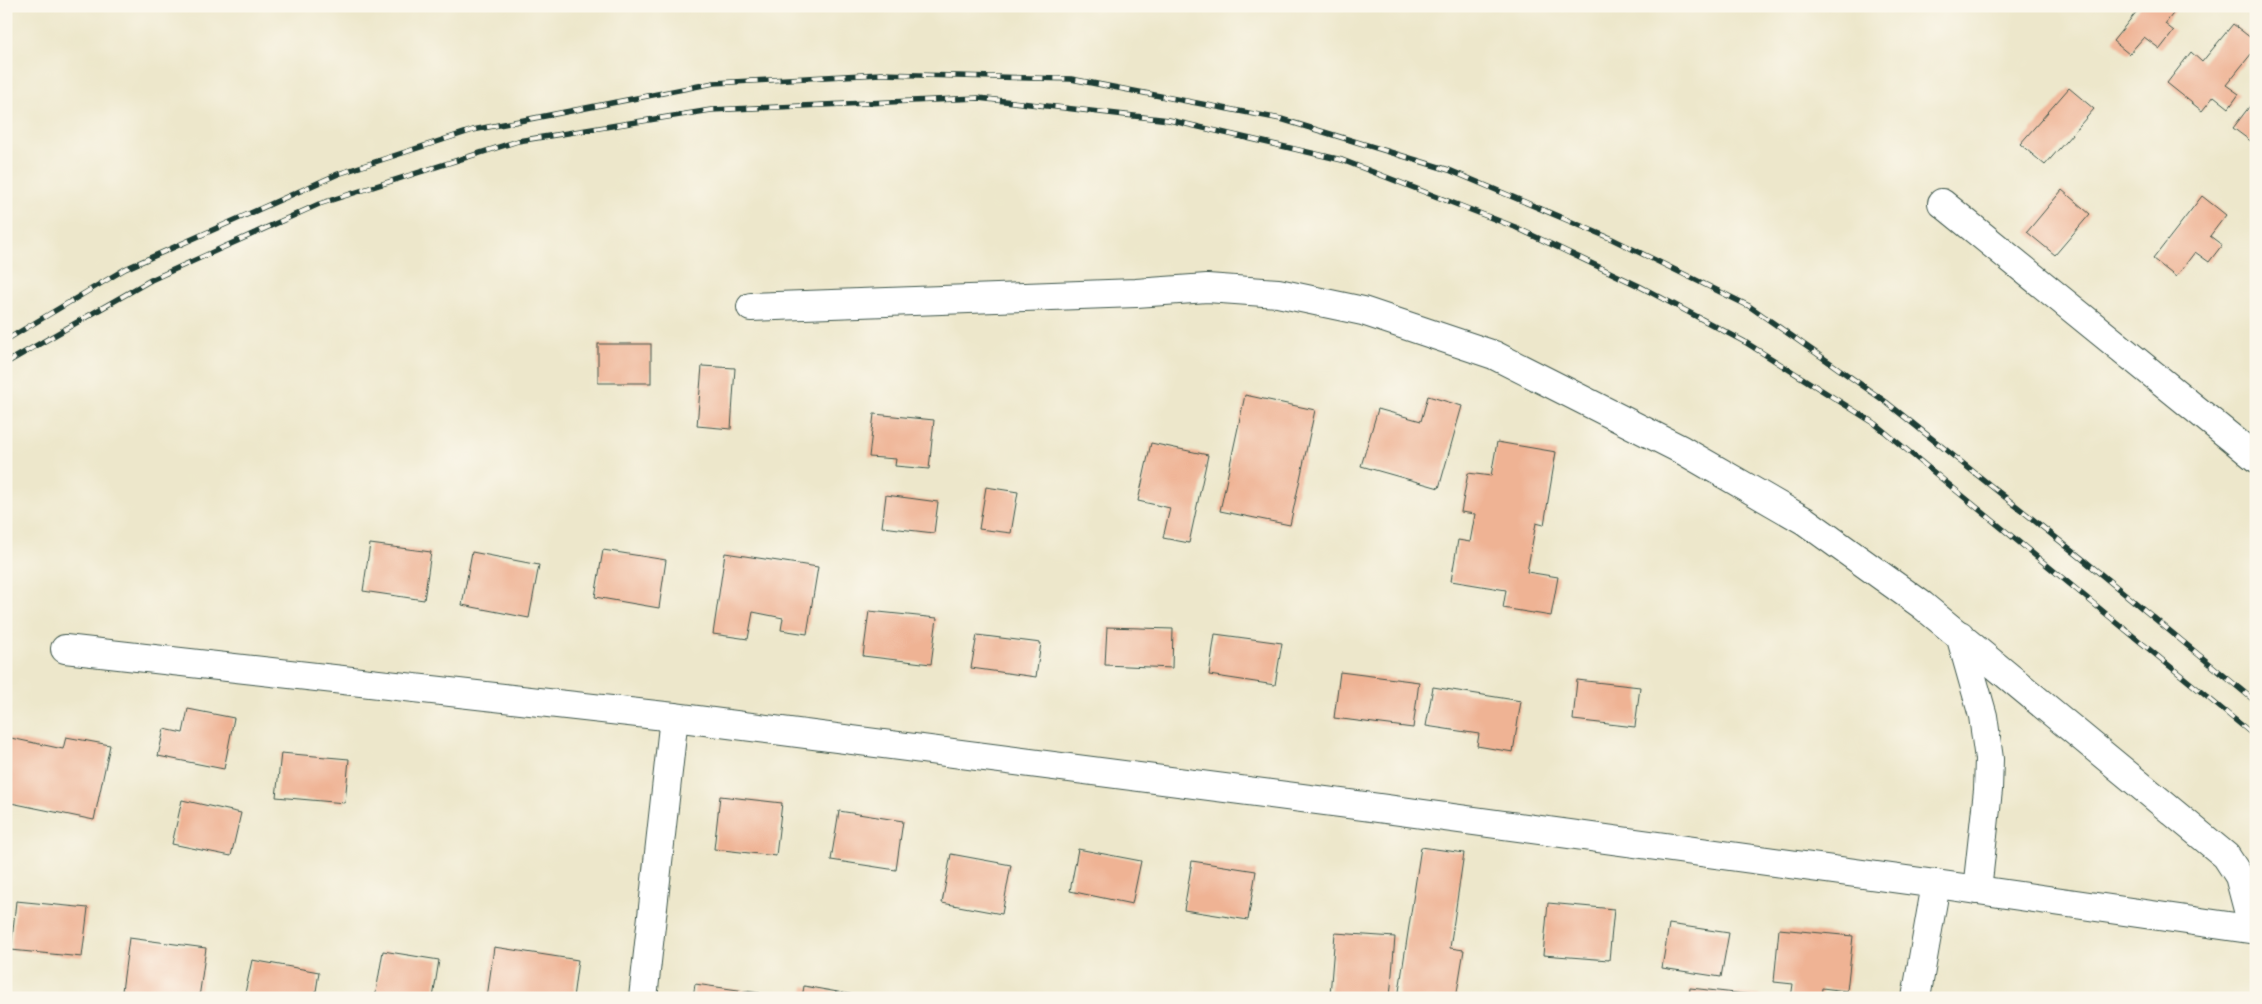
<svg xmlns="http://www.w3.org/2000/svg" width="2262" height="1004" font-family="'Indie Flower',sans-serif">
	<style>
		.building { fill: #efb394 }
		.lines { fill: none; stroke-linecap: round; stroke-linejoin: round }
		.minor-casing { stroke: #3e564b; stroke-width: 30 }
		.minor { stroke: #fff; stroke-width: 28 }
		.rail-casing { stroke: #1f3d34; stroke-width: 5.5 }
		.rail { stroke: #fbf7ec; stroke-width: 4; stroke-dasharray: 11; stroke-linecap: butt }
	</style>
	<rect width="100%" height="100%" fill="#fbf7ec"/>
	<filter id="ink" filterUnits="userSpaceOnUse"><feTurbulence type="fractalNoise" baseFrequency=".02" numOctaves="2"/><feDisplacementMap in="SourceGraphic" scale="10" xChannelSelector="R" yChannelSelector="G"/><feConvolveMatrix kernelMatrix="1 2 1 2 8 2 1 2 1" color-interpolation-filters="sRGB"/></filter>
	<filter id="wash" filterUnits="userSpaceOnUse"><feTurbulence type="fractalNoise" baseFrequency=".0096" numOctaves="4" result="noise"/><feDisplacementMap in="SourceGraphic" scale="20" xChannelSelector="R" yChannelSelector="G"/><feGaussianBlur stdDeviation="1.12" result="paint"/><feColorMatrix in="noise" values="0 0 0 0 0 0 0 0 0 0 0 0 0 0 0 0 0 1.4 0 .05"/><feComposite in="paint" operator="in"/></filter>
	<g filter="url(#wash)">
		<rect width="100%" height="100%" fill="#ede7cb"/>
		<g id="blocks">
			<g class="building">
				<path d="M2141 6H2179L2165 24 2174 31 2160 49 2144 37 2129 54 2113 41Z"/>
				<path d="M2233 24 2256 42V48L2226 85 2239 94 2229 108 2214 96 2202 111 2167 83 2191 52 2202 62Z"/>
				<path d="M2069 88 2094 109 2045 165 2020 144Z"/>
				<path d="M2256 98V145L2233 128Z"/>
				<path d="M2062 190 2090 214 2055 255 2027 232Z"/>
				<path d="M2202 196 2226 215 2210 236 2222 245 2209 262 2195 252 2176 277 2153 259Z"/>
				<rect x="598" y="344" width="53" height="39"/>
				<path d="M702 366 735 368 731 429 697 426Z"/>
				<path d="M1245 395 1315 410 1290 525 1220 511Z"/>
				<path d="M1428 396 1462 406 1439 488 1361 466 1378 409 1421 421Z"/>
				<path d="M874 414 934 420 929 469 895 466 896 459 869 457Z"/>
				<path d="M1497 442 1556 452 1544 525 1536 523 1527 572 1558 577 1551 616 1503 608 1506 590 1451 581 1458 540 1470 542 1475 514 1461 512 1468 473 1491 476Z"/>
				<path d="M1151 443 1208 455 1189 543 1163 538 1170 508 1138 501Z"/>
				<path d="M986 487 1018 492 1011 533 979 529Z"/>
				<path d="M886 495 938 502 934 533 882 527Z"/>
				<path d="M370 544 431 552 424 600 363 591Z"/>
				<path d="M603 550 666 560 659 608 595 597Z"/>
				<path d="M472 552 539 565 529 618 462 605Z"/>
				<path d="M725 553 818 567 807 634 781 630 783 618 753 612 748 639 713 634Z"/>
				<path d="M869 611 937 618 931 664 863 656Z"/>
				<path d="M1107 627 1173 629 1172 668 1105 665Z"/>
				<path d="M1215 634 1282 643 1275 685 1209 675Z"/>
				<path d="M977 635 1041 643 1036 677 971 668Z"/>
				<path d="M1340 672 1419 682 1413 728 1334 718Z"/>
				<path d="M1577 680 1640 687 1635 727 1573 720Z"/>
				<path d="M1433 687 1521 701 1513 752 1477 746 1479 734 1426 726Z"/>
				<path d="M188 709 234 718 224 769 158 756 164 729 183 733Z"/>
				<path d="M6 737 63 749 66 737 110 745 94 820 6 802Z"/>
				<path d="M281 753 349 759 345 803 276 797Z"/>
				<path d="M720 796 782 803 776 856 714 849Z"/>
				<path d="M182 800 241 813 231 856 172 844Z"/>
				<path d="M839 811 903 821 896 870 831 860Z"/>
				<path d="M1421 847 1464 853 1450 948 1464 950 1456 998H1398Z"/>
				<path d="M1078 849 1141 861 1132 904 1070 891Z"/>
				<path d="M951 854 1011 865 1002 914 942 903Z"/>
				<path d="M1192 861 1256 871 1248 920 1184 910Z"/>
				<path d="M16 901 88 908 82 957 11 950Z"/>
				<path d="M1548 903 1614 909 1609 960 1543 955Z"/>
				<path d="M1669 924 1729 933 1721 977 1662 968Z"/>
				<path d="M1779 929 1853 936 1847 991 1822 988 1821 998H1791L1793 984 1774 982Z"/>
				<path d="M1335 933 1395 937 1390 998 1330 995Z"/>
				<path d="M129 938 206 948 199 998H169L122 991Z"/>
				<path d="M494 947 578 960 573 998H487Z"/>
				<path d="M383 951 439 960 433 998H375Z"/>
				<path d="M252 960 319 972 315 998H244Z"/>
				<path d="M695 984 760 993V998H693Z"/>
				<path d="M804 986 866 997V998H802Z"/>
				<path d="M1690 988 1763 996V998H1689Z"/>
			</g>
		</g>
	</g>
	<g filter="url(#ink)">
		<use href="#blocks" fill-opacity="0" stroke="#3e564b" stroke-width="1"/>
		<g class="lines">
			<defs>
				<g id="minor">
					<path d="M1942 203 2256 458"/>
					<path d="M751 307 1136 293 1207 288 1278 293 1363 311 1494 355 1682 450 1805 521 1922 605 2226 856 2239 876 2253 929"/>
					<path d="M1960 635 1983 716 1989 759 1988 790 1977 890"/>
					<path d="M65 649 674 717 1364 806 1936 884 2256 930"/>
					<path d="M643 998 674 717"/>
					<path d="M1916 998 1936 884"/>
				</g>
			</defs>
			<use href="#minor" class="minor-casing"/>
			<use href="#minor" class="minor"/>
			<defs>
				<g id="rail">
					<path d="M6 340 125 269 338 174 473 130 714 83 881 74 1071 79 1281 119 1449 170 1612 239 1749 306 1886 402 2085 561 2256 702"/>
					<path d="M6 363 151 280 319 204 518 141 711 110 978 98 1169 120 1342 160 1515 227 1639 286 1745 342 1874 423 2256 737"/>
				</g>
			</defs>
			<use href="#rail" class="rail-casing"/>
			<use href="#rail" class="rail"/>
		</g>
	</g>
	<rect width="2262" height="1004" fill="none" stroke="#fbf7ec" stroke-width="25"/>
</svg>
